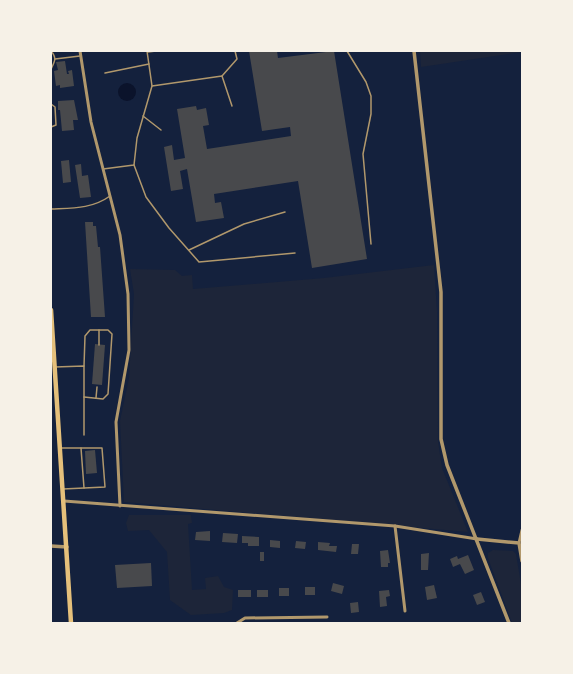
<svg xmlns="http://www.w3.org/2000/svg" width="573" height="674" font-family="'Work Sans',sans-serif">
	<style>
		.green { fill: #1d2539 }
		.water { fill: #0b132b }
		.building { fill: #48494c }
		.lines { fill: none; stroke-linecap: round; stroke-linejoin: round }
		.service { stroke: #b1986c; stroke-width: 1.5 }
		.minor { stroke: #b1986c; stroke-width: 3 }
		.tertiary { stroke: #b1986c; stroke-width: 3.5 }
		.primary { stroke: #e5c07b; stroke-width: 4.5 }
	</style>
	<rect width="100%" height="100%" fill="#14213d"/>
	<g class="green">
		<path d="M420 51H522V52L421 67Z"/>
		<path d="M434 265 437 311 438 441 442 468 468 532 124 502 120 421 129 378 134 294 130 269 175 270 182 276 192 275 193 289 324 278Z"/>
		<path d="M129 515H191L192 523 188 524 192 590 206 589 205 578 218 576 224 587 233 590 232 610 224 613 191 615 170 600 167 552 149 530 128 531 126 523Z"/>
		<path d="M493 550 513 551 516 554 522 590V623H512L488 558V553Z"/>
	</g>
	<circle class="water" cx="127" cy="92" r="9"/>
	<g class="building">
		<path d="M249 51H277L278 58 334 51 367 259 312 268 298 181 214 194 215 203 221 202 224 218 196 222 187 169 180 171 183 189 171 191 164 147 172 145 174 160 185 158 177 109 196 106 197 110 206 108 209 125 203 126 207 149 291 136 290 127 262 131Z"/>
		<path d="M65 61 67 74H69L68 71 72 70 74 86 60 88V85L56 86 54 71 58 70 56 62Z"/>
		<path d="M74 100 78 120H73L74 130 62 131 60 110H58V101Z"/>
		<path d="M69 160 71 182 63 183 61 161Z"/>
		<path d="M81 164 82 176 88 175 91 197 80 198 75 165Z"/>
		<path d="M85 222H93V226H96L98 247H100L105 317H91Z"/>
		<path d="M95 344 105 345 102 385 92 384Z"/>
		<path d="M95 450 97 473 86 474 85 451Z"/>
		<path d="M210 531V541L195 540 196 532Z"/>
		<path d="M223 533 238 534 237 543 222 542Z"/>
		<path d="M242 536 259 537V546H248V543H242Z"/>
		<path d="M270 540 280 541V548L270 547Z"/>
		<path d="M296 541 306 542 305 549 295 548Z"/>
		<path d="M318 542 330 543 329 546H337L336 552 318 550Z"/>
		<path d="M352 544H359L358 554H351Z"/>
		<path d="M388 550 390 563H388V567H381L380 551Z"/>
		<rect x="260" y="552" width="4" height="9"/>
		<path d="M429 553 428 570H421V554Z"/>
		<path d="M468 555 474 570 465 574 460 564 453 567 450 559 457 556 458 559Z"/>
		<path d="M151 563 152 586 117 588 115 565Z"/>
		<path d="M333 583 344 586 342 594 331 591Z"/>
		<path d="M434 585 437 598 427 600 425 587Z"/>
		<rect x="305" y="587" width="10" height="8"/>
		<rect x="279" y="588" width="10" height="8"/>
		<rect x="238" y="590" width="13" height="7"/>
		<rect x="257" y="590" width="11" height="7"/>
		<path d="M389 590 390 596 386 597 387 606 380 607 379 591Z"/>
		<path d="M481 592 485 602 477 605 473 595Z"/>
		<path d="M358 602 359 612 351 613 350 603Z"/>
	</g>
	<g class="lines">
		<g class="service">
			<path d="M51 51C57 58 55 61 51 69"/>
			<path d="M347 51 366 82 371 96V114L363 154 371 244"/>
			<path d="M148 52 156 51"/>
			<path d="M55 59 80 56"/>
			<path d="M105 73 149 64"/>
			<path d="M222 76 232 106"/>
			<path d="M152 86 222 76 237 59 235 51"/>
			<path d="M51 104 55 107 56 125 51 127"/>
			<path d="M143 116 161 130"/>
			<path d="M134 165 146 197 169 228 199 262 295 253"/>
			<path d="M103 169 134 165 137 138 152 86 147 51"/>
			<path d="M51 209C72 208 92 209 110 196"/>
			<path d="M189 250 244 224 285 212"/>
			<path d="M99 345V330"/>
			<path d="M55 367 84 366V435"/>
			<path d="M84 397 103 399 108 394 112 334 108 330H90L85 336 84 366"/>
			<path d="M96 398 97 387"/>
			<path d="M60 448H102L105 487 63 489"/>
			<path d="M81 448 84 488"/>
		</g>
		<g class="minor">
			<path d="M80 51 91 122 120 235 128 294 129 350 116 422 120 506"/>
			<path d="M64 501 395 526 477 539"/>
			<path d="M395 526 405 611"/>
			<path d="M519 543 522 530"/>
			<path d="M237 623 245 618 327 617"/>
		</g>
		<g class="tertiary">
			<path d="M414 51 441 292V439L447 465 509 623"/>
			<path d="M477 539 519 543 522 561"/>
			<path d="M51 546 67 547"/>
		</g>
		<path class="primary" d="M51 310 71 623"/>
	</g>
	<rect width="573" height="674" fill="none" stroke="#f6f1e7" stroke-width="104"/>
</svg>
